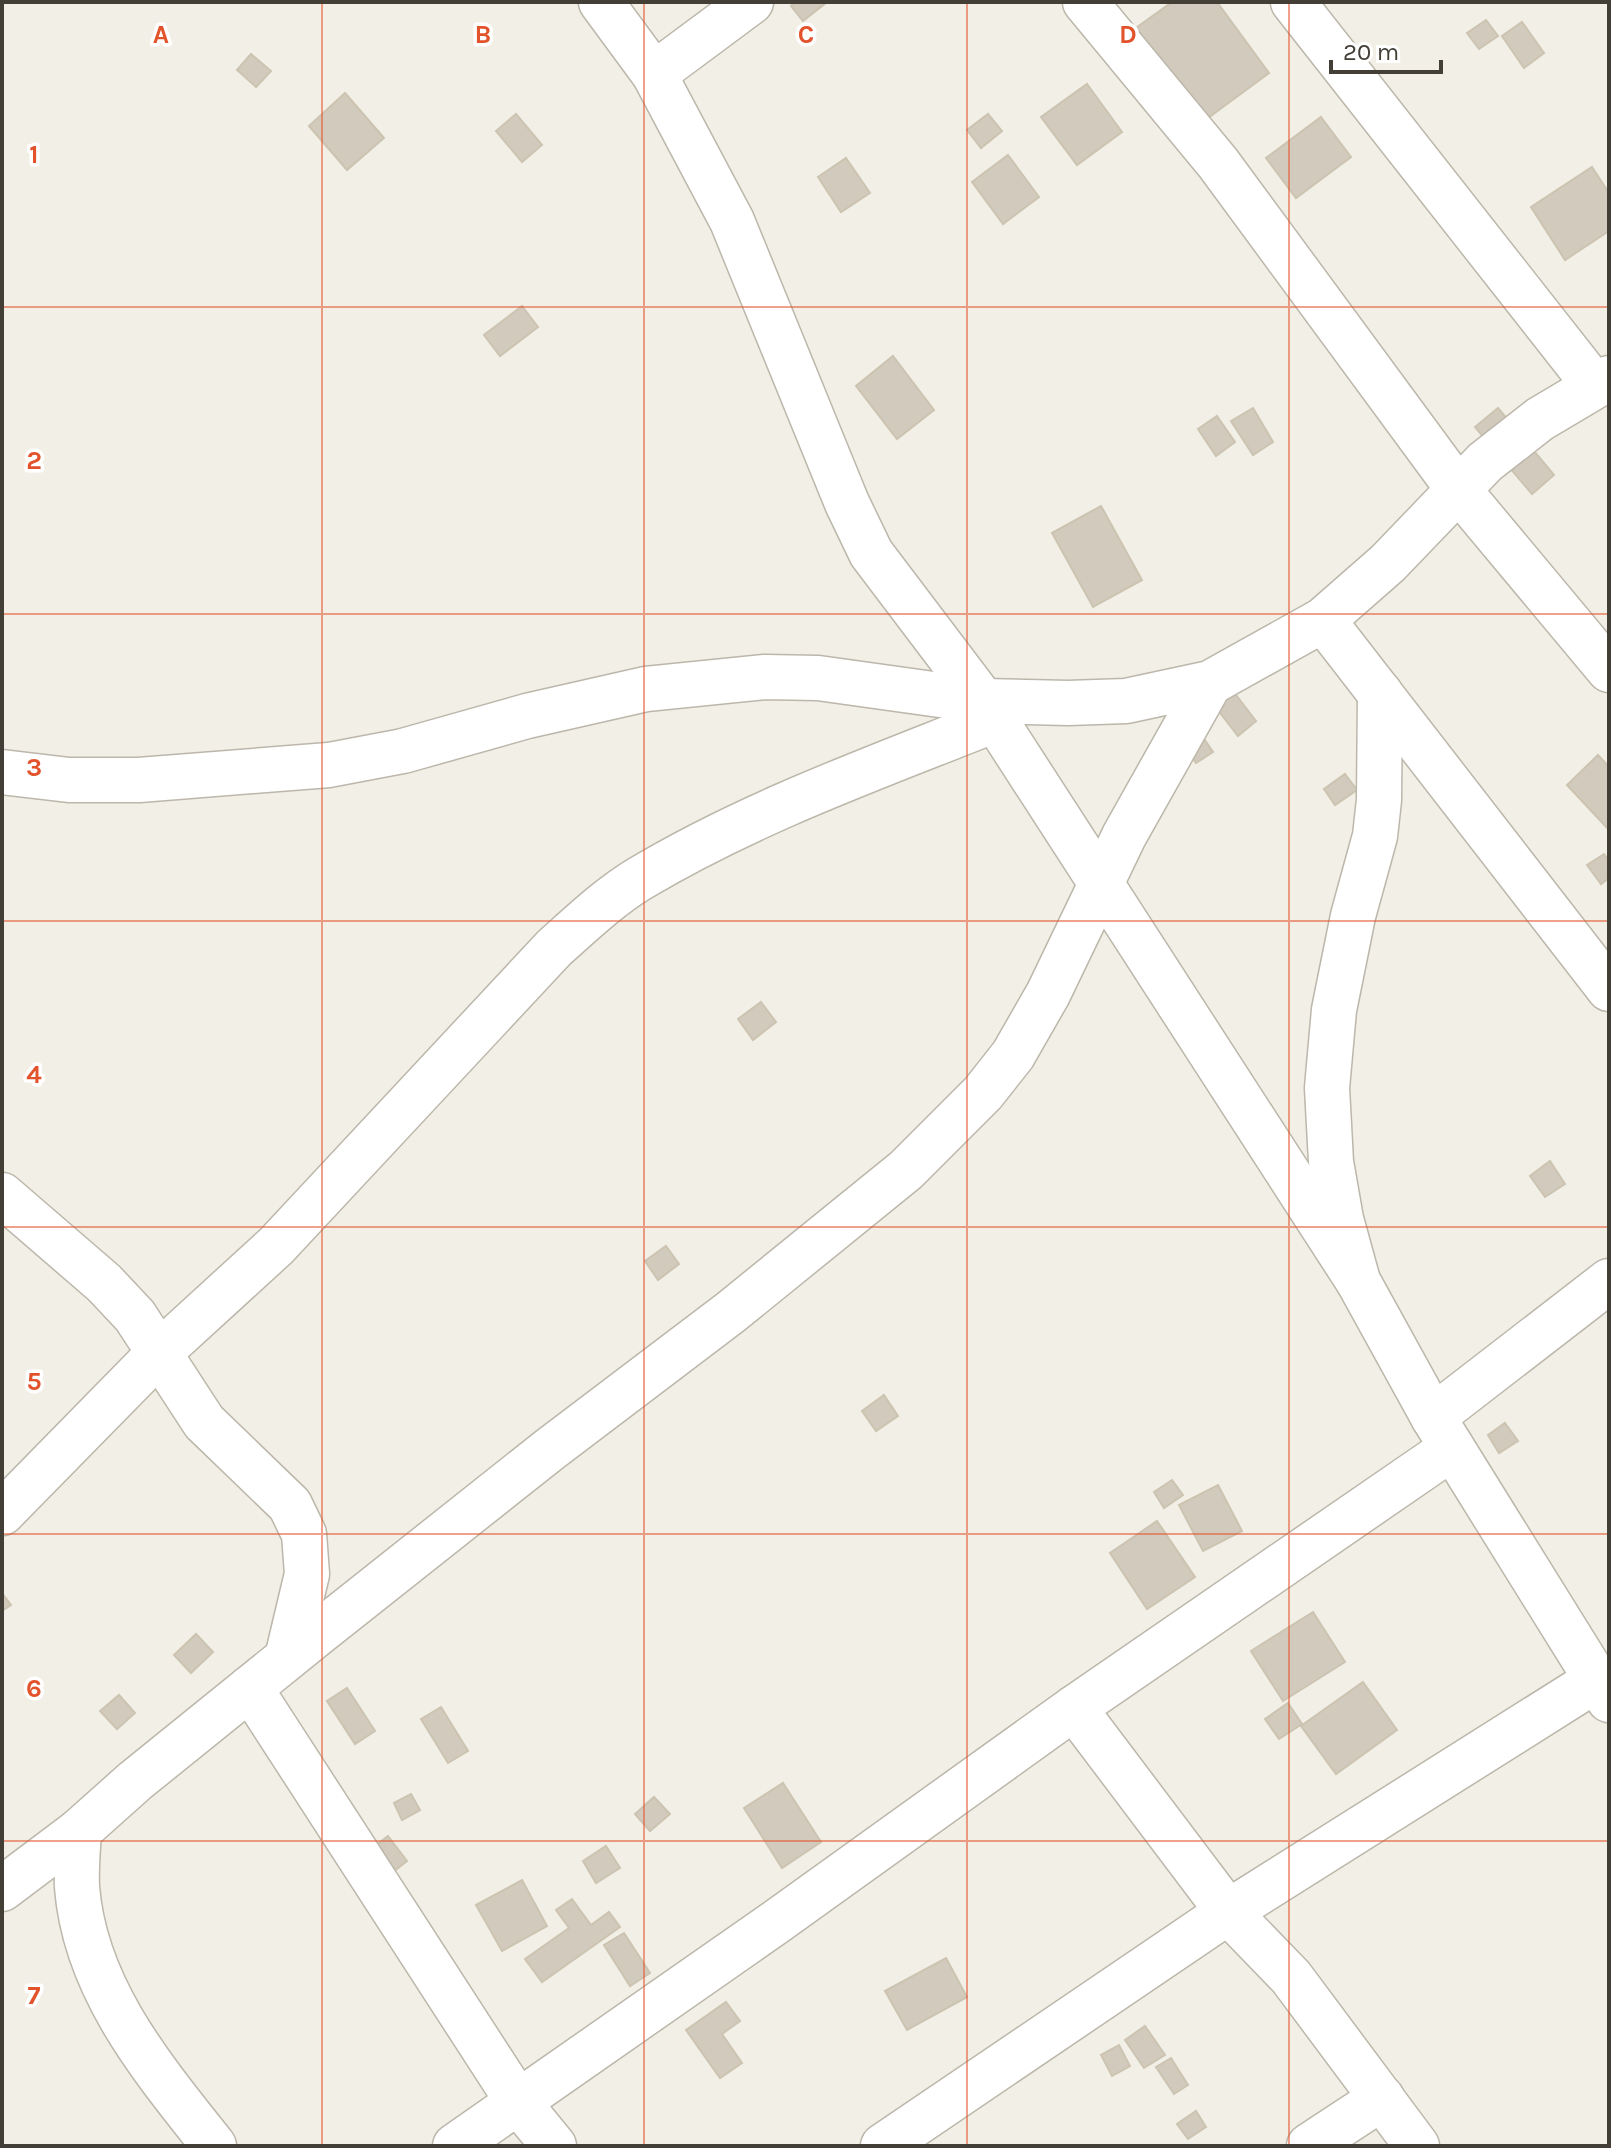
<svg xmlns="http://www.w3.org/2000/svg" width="1611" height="2148" font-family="Karla,sans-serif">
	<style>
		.building { fill: #d2cbbd; stroke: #ccc3b1; stroke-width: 2 }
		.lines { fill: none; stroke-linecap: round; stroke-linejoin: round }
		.minor-casing { stroke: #bcb7aa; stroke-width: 47 }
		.minor { stroke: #fff; stroke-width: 44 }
		.grid { fill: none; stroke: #e3532b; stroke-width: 2; stroke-opacity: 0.55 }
		.grid-label { font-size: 26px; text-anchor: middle; font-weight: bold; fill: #e3532b; stroke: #fff; stroke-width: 7; stroke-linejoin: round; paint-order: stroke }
	</style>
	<rect width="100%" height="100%" fill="#f1efe6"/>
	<g class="building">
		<path d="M796 2H827L803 21 791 6Z"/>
		<path d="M1172 2H1217L1269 73 1197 126 1129 33Z"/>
		<path d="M1486 20 1498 36 1479 49 1467 33Z"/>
		<path d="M1522 22 1544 53 1524 68 1502 36Z"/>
		<path d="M251 54 271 71 256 87 237 70Z"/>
		<path d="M1087 84 1122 132 1077 165 1041 117Z"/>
		<path d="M345 93 384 138 347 170 309 126Z"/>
		<path d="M516 114 542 145 522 162 496 131Z"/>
		<path d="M988 114 1002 131 981 148 967 130Z"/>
		<path d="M1321 117 1351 157 1296 198 1266 158Z"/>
		<path d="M1008 155 1039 197 1003 224 972 182Z"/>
		<path d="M846 158 870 193 841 212 818 177Z"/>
		<path d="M1592 167 1609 193V231L1565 260 1531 207Z"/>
		<path d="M522 306 538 327 500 356 484 335Z"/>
		<path d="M893 356 934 410 897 439 856 386Z"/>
		<path d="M1253 408 1273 442 1253 455 1231 421Z"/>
		<path d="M1498 408 1554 475 1532 494 1475 427Z"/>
		<path d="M1217 416 1235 442 1216 456 1198 429Z"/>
		<path d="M1101 506 1142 580 1093 607 1052 533Z"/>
		<path d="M1223 678 1256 721 1238 736 1204 692Z"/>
		<path d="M1185 711 1213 752 1196 763 1168 723Z"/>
		<path d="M1598 755 1609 767V830L1567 785Z"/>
		<path d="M1345 774 1357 790 1335 805 1324 789Z"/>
		<path d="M1604 854 1609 861V878L1601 884 1587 865Z"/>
		<path d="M761 1002 776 1022 753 1040 738 1019Z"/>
		<path d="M1550 1161 1565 1184 1545 1197 1530 1176Z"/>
		<path d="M666 1246 679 1264 658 1280 645 1261Z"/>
		<path d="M884 1395 898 1416 876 1431 862 1411Z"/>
		<path d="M1505 1423 1518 1441 1499 1453 1488 1435Z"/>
		<path d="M1172 1480 1183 1495 1164 1508 1154 1492Z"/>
		<path d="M1218 1485 1242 1531 1203 1551 1179 1505Z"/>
		<path d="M1157 1521 1195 1577 1147 1609 1110 1553Z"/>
		<path d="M2 1593 11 1605 2 1611Z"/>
		<path d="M1313 1612 1345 1662 1283 1701 1251 1651Z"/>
		<path d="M196 1634 213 1652 191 1673 174 1655Z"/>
		<path d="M1363 1682 1397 1730 1336 1774 1301 1726Z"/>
		<path d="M347 1688 375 1731 355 1744 327 1701Z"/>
		<path d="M119 1695 135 1713 117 1729 100 1711Z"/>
		<path d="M1288 1703 1302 1724 1279 1739 1265 1719Z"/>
		<path d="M441 1707 468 1751 448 1763 421 1719Z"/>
		<path d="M783 1783 821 1842 782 1868 744 1808Z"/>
		<path d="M411 1794 420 1810 402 1820 394 1803Z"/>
		<path d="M654 1797 670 1814 650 1831 635 1814Z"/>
		<path d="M388 1836 407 1861 389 1875 370 1850Z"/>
		<path d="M606 1846 620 1868 596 1883 583 1861Z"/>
		<path d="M522 1880 547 1926 502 1951 476 1905Z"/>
		<path d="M572 1899 591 1925 609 1912 620 1927 542 1982 525 1959 569 1928 556 1910Z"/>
		<path d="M624 1933 650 1973 630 1986 604 1945Z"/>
		<path d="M946 1958 967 1997 907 2030 885 1991Z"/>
		<path d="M726 2002 740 2021 722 2034 742 2063 720 2078 686 2030Z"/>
		<path d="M1145 2026 1165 2055 1144 2068 1125 2040Z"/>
		<path d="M1119 2045 1130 2066 1112 2076 1101 2055Z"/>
		<path d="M1171 2058 1188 2085 1174 2094 1156 2067Z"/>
		<path d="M1196 2111 1206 2127 1188 2139 1177 2124Z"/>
	</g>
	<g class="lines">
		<defs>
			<g id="minor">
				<path d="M601 2 654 74 732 221 847 503 871 553 983 701 1358 1281"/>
				<path d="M1085 2 1218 163 1458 489 1609 670"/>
				<path d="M1293 2 1594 385"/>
				<path d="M654 74 751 2"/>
				<path d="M1323 620 1609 989"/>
				<path d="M1380 693 1379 800 1375 836 1353 916 1334 1010 1327 1088 1331 1162 1341 1219 1358 1281 1433 1417 1609 1700"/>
				<path d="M2 772 69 780H139L329 765 403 751 527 716 646 689 765 677 818 678 983 701 1068 703 1126 701 1210 683 1323 620 1388 563 1485 462 1540 419 1609 378"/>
				<path d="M2 1195 104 1283 135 1316 204 1422 290 1505 304 1534 307 1574 287 1658"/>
				<path d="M1433 1417 1609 1281"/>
				<path d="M2 1513 159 1353 276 1246 554 948C581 924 608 898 639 879 751 812 875 768 995 720"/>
				<path d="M250 1688 518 2102 554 2146"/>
				<path d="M1074 1708 1228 1912 1291 1977 1417 2146"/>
				<path d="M79 1831C78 1849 76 1869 77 1887 85 1989 153 2069 214 2146"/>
				<path d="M2 1889 79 1831 135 1781 317 1634 549 1450 731 1312 906 1170 983 1093 1013 1055 1048 994 1124 836 1210 683"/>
				<path d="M455 2146 776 1922 1074 1708 1452 1448"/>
				<path d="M883 2146 1228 1912 1596 1680"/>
				<path d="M1309 2146 1382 2098"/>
			</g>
		</defs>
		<use href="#minor" class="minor-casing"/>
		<use href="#minor" class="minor"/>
	</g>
	<path class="grid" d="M322 2V2146M644 2V2146M967 2V2146M1289 2V2146M2 307H1609M2 614H1609M2 921H1609M2 1227H1609M2 1534H1609M2 1841H1609"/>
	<g class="grid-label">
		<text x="161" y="43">A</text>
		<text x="483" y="43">B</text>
		<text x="806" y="43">C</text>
		<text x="1128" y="43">D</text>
		<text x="34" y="163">1</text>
		<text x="34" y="469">2</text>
		<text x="34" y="776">3</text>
		<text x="34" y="1083">4</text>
		<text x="34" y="1390">5</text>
		<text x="34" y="1697">6</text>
		<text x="34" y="2004">7</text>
	</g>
	<rect width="1611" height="2148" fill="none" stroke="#433f36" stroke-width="8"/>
	<path d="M1331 60v12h110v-12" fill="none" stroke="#433f36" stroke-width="4"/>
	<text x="1343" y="60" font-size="24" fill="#433f36" stroke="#ffffff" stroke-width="6" paint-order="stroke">20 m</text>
</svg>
